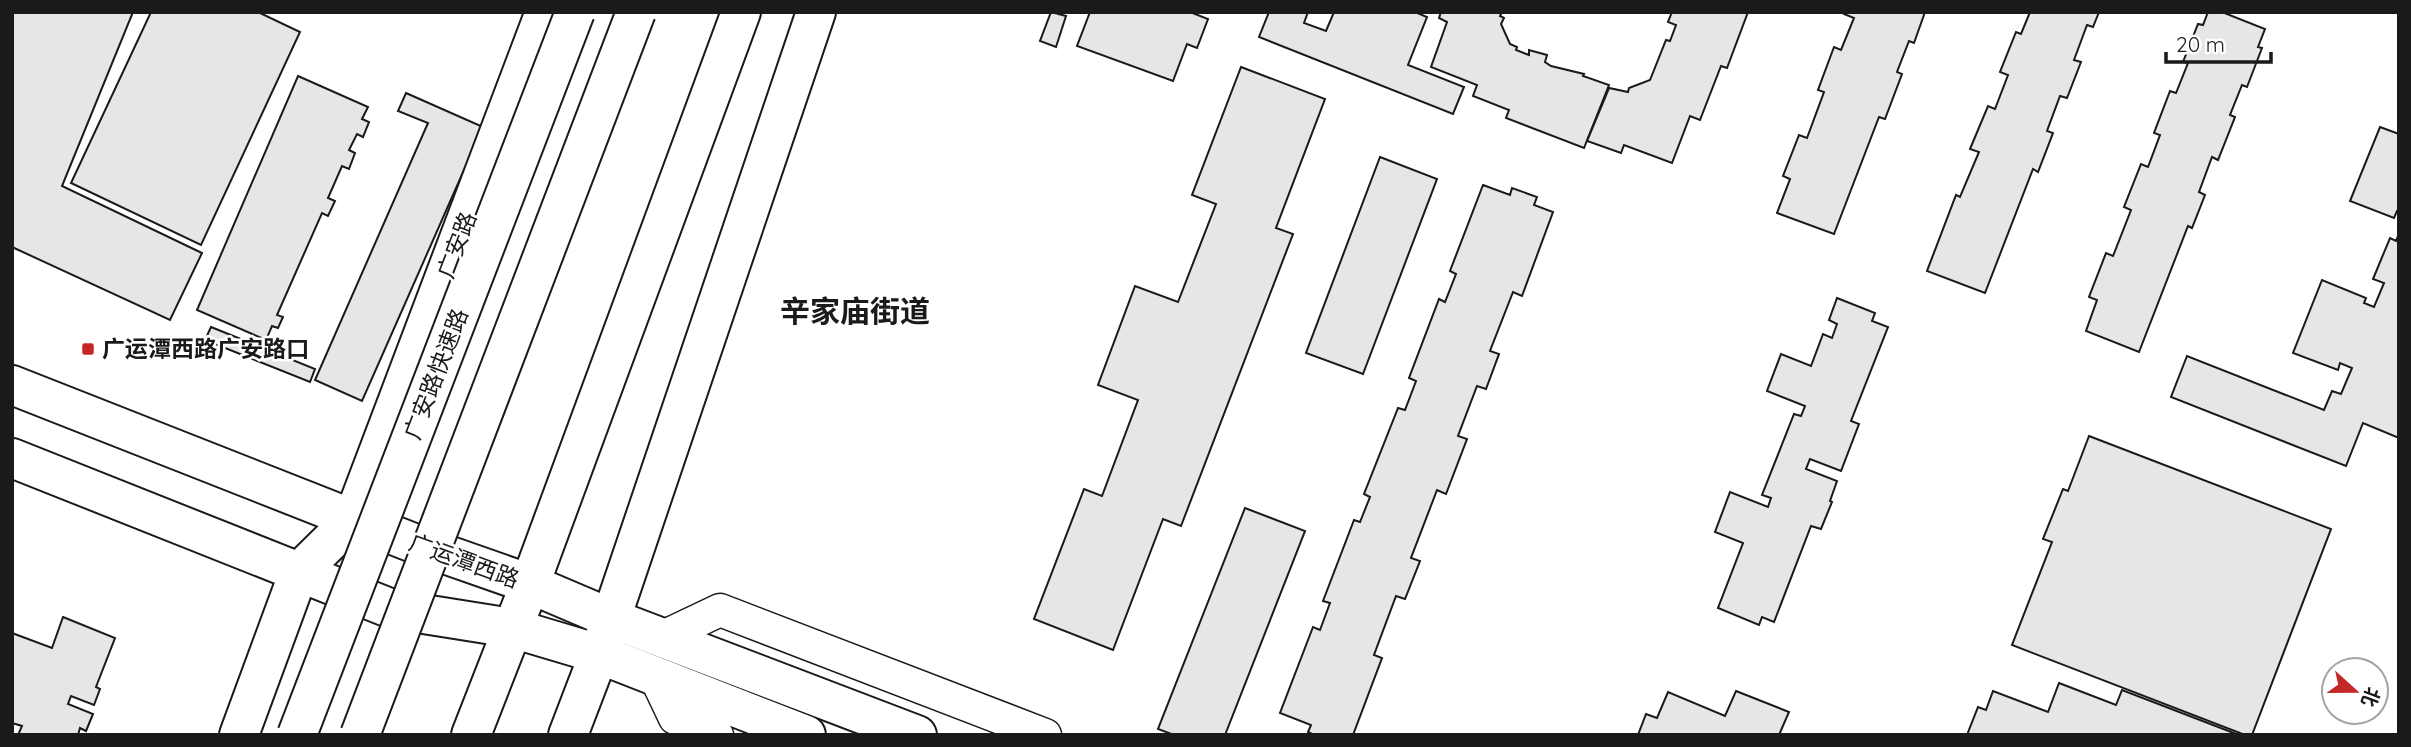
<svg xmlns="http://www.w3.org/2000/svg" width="2411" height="747" font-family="Quicksand,'Noto Sans SC',sans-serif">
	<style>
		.building { fill: #e6e6e6; stroke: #1a1a1a; stroke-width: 2 }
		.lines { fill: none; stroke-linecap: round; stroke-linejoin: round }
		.street-casing { stroke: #1a1a1a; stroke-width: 35 }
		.secondary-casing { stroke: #1a1a1a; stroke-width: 42 }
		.street { stroke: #fff; stroke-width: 32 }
		.secondary { stroke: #fff; stroke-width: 38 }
		.highway-bridge-casing { stroke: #1a1a1a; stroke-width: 42; stroke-linecap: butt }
		.highway-bridge { stroke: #fff; stroke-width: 38 }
		.poi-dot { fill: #c62828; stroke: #fff; stroke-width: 2.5 }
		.labels { text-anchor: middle; stroke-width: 5; stroke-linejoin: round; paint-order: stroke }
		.street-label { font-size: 23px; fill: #1a1a1a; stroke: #fff }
		.poi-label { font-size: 23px; font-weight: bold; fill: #1a1a1a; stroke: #fff; text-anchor: start }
		.district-label { font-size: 30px; font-weight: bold; fill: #1a1a1a; stroke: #fff }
	</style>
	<rect width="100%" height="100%" fill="#fff"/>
	<g class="building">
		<path d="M12 12H133L62 186 202 253 170 320 12 247Z"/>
		<path d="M151 12H258L300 32 201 245 71 183Z"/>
		<path d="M1051 12 1066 16 1056 47 1040 41Z"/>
		<path d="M1090 12H1190L1208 19 1197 48 1187 44 1173 81 1077 46Z"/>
		<path d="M1269 12H1308L1304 23 1326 31 1334 12H1415L1427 17 1408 65 1464 87 1453 114 1259 37Z"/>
		<path d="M1441 12H1502L1500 16 1504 18 1501 24 1510 44 1517 47 1516 50 1529 55V50L1547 55 1545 62 1551 66 1584 74 1583 76 1609 85 1584 148 1506 118 1509 110 1473 96 1477 85 1431 67 1447 22 1439 18Z"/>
		<path d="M1672 12H1748L1727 68 1721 66 1700 120 1690 116 1672 163 1624 145 1621 153 1587 141 1609 88 1628 92 1629 88 1650 80 1666 40 1670 41 1676 25 1668 22Z"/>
		<path d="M1845 12H1925L1914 43 1909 41 1897 72 1902 74 1885 119 1879 117 1834 234 1777 213 1790 179 1783 176 1799 135 1807 138 1824 92 1818 90 1834 47 1841 50 1854 18 1844 14Z"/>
		<path d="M2030 12H2099L2093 27 2087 25 2074 60 2081 62 2067 98 2060 96 2047 131 2053 133 2038 172 2033 169 1985 293 1927 271 1956 195 1960 197 1979 152 1970 149 1988 106 1995 109 2008 75 2000 72 2016 32 2021 34Z"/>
		<path d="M2208 12H2222L2265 29 2258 47 2262 48 2247 87 2242 85 2230 115 2235 117 2218 160 2212 157 2199 192 2205 195 2192 228 2188 226 2139 352 2086 331 2097 300 2089 297 2106 253 2113 256 2131 210 2124 207 2141 164 2148 167 2160 135 2154 133 2170 91 2176 93 2188 63 2183 62 2198 24 2203 25Z"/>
		<path d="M1241 67 1325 99 1276 228 1293 234 1181 526 1163 519 1113 650 1034 619 1084 489 1102 496 1138 400 1098 385 1135 286 1178 302 1216 204 1192 195Z"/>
		<path d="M298 76 368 107 362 119 369 122 363 137 357 134 349 150 355 153 349 169 342 166 328 198 335 201 328 216 322 213 277 315 283 317 278 328 272 326 266 340 197 310Z"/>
		<path d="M406 93 483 127 362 401 315 380 428 123 398 111Z"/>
		<path d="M2380 127 2399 134V211H2397L2394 218 2350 201Z"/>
		<path d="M1380 157 1437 179 1363 374 1306 353Z"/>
		<path d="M1483 185 1510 195 1512 188 1537 197 1534 205 1553 212 1522 296 1513 292 1490 351 1499 354 1486 389 1477 386 1458 436 1467 439 1446 494 1437 490 1411 558 1420 561 1405 599 1396 596 1374 655 1382 658 1353 735H1314L1308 732 1311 725 1280 713 1313 627 1320 630 1330 603 1323 601 1354 520 1360 522 1370 497 1364 494 1398 408 1405 410 1416 381 1409 378 1439 299 1445 302 1456 274 1450 271Z"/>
		<path d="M2399 234V438L2363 423 2346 466 2171 397 2187 356 2324 410 2332 391 2341 394 2352 368 2340 363 2338 370 2293 353 2322 280 2366 298 2364 303 2374 307 2384 283 2373 279 2390 238 2396 241Z"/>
		<path d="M1837 298 1875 313 1872 321 1888 327 1851 421 1859 424 1841 471 1810 459 1806 469 1837 481 1830 501 1832 502 1821 529 1811 526 1774 622 1762 617 1759 625 1718 608 1743 543 1715 532 1730 492 1768 507 1771 498 1762 495 1794 414 1801 416 1805 406 1767 391 1781 354 1811 366 1823 334 1832 338 1837 324 1829 320Z"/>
		<path d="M211 327 315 369 310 382 205 340Z"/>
		<path d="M2089 436 2331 529 2252 735H2245L2012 645 2052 542 2043 539 2063 489 2068 491Z"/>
		<path d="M1245 508 1305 531 1225 735H1174L1158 729Z"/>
		<path d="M63 617 115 638 96 687 100 689 94 705 71 696 68 704 93 714 86 731 80 728 78 735H18L22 726 12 723V633L52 648Z"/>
		<path d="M2059 683 2116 705 2122 690 2239 735H1967L1978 707 1986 710 1993 691 2048 712Z"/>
		<path d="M1736 691 1789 712 1779 735H1638L1646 714 1657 718 1668 692 1725 716Z"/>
	</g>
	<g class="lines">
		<defs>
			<g id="street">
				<path d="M661 638 720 610 1045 735"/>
				<path d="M655 676 675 718 717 735"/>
			</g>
			<g id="secondary">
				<path d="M12 385 416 544 530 584 610 618 917 735"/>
				<path d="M12 458 392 609 512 628 599 654 806 735"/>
				<path d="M239 735 299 572 353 519 545 12"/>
				<path d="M471 735 530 584 741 12"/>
				<path d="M568 735 599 654 816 12"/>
			</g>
		</defs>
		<use href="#street" class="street-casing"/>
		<use href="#secondary" class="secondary-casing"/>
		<use href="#street" class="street"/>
		<use href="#secondary" class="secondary"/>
		<defs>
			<g id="highway-bridge">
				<path d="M297 735 575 12"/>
				<path d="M360 735 636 12"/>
			</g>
		</defs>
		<use href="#highway-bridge" class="highway-bridge-casing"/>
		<use href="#highway-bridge" class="highway-bridge"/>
	</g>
	<rect class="poi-dot" x="81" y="342" width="14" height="14" rx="3.5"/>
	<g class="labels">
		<g class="street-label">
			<text transform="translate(457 245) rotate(-69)" y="8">广安路</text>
			<text transform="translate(436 374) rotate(-69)" y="8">广安路快速路</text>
			<text transform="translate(464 561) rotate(20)" y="8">广运潭西路</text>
		</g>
		<g class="poi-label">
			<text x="102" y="357">广运潭西路广安路口</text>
		</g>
		<g class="district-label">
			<text x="855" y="322">辛家庙街道</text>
		</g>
	</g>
	<rect width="2411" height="747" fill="none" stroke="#1a1a1a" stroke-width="28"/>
	<g transform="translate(2355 691) rotate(111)"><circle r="33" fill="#ffffff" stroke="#a3a3a3" stroke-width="2"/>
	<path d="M0-5L12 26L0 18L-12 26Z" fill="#c62828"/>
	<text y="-10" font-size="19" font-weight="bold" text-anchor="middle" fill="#1a1a1a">北</text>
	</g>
	<path d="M2166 52v10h105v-10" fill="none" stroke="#1a1a1a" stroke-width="3.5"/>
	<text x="2176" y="52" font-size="21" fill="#1a1a1a" stroke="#ffffff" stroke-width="5" paint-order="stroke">20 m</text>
</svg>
